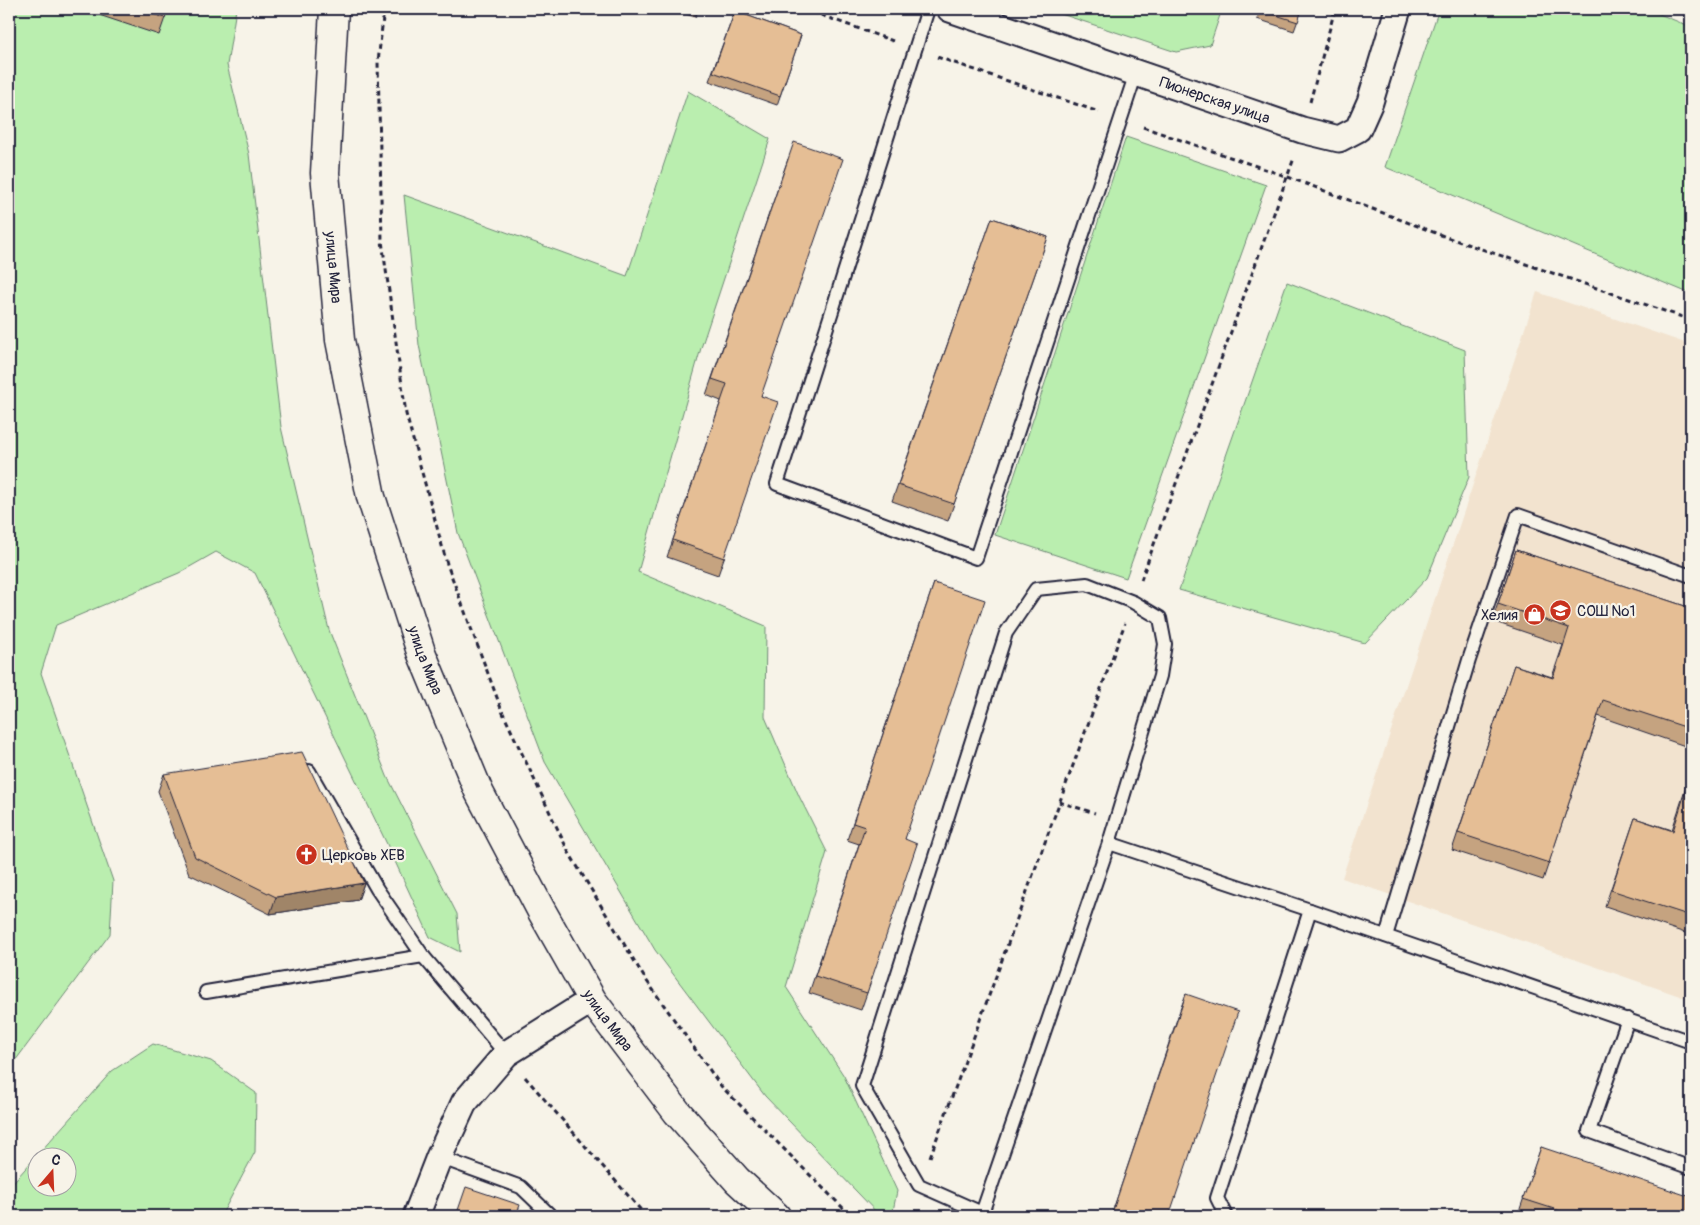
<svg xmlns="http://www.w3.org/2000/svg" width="1700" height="1225" font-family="Pangolin,sans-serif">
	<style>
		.built { fill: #f2e3cf }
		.green { fill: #baeeaf; stroke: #6e8875; fill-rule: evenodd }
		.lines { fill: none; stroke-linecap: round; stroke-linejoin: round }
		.lane-casing { stroke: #22223b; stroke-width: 16 }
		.street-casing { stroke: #22223b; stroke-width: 29 }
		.secondary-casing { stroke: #22223b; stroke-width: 31 }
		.path { stroke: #22223b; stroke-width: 3; stroke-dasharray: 5 4; stroke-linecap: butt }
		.lane { stroke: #f7f3e8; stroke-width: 12 }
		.street { stroke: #f7f3e8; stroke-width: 25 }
		.secondary { stroke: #f7f3e8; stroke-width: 28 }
		.wall { fill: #c5a380; stroke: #22223b }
		.shaded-wall { fill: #a08568; stroke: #22223b }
		.building { fill: #e5be95; stroke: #22223b }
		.labels { text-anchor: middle; stroke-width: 4.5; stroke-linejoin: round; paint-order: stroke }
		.street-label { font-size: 15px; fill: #22223b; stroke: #f7f3e8 }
		.poi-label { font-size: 15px; fill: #22223b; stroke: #f7f3e8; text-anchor: start }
	</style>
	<rect width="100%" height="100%" fill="#f7f3e8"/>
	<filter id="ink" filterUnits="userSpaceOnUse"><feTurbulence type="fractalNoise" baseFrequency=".02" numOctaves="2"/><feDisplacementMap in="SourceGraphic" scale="10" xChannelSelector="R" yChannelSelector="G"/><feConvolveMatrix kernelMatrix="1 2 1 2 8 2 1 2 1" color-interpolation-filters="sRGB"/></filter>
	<g filter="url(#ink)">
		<path class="built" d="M1537 292 1691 345V1000L1342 878Z"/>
		<g class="green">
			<path d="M9 9H236L227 65 249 154 281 427 329 630 387 776 457 914 460 952 430 937 386 842 255 573 216 552 179 573 56 625 41 673 113 881 110 934 9 1069Z"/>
			<path d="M1046 9H1222L1210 45 1176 52Z"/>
			<path d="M1439 9H1647L1691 27V294L1385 167Z"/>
			<path d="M688 91 770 139 701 348 638 572 766 626 765 717 799 796 827 852 786 987 844 1076 897 1191 892 1216H880L765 1096 655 950 545 762 458 533 419 345 404 195 627 276Z"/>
			<path d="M1126 137 1266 185 1126 578 995 535Z"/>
			<path d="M1287 282 1465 350 1469 477 1427 578 1365 643 1179 590Z"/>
			<path d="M153 1044 211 1061 256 1093 255 1152 221 1216H9V1187L112 1071ZM38 1158H68V1188H38Z"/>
		</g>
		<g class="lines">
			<defs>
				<g id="lane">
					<path d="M928 9 777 484 976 558 1136 73"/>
					<path d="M309 771 377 889 423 956 506 1054"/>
					<path d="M1109 843 1310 910 1691 1042"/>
					<path d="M1386 936 1469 660 1518 515 1691 576"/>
					<path d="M206 992 423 956"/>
					<path d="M1628 1019 1589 1131 1691 1168"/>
					<path d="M439 1157 521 1187 551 1216"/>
					<path d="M981 1216 1109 843 1160 676 1165 644 1160 618 1133 602 1087 584 1036 589 1006 633 862 1086 919 1185 982 1213"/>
					<path d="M1226 1216 1217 1198 1310 910"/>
				</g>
				<g id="street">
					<path id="s1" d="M950 9 1302 130 1339 139 1358 129 1370 102 1398 9"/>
					<path d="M416 1216 439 1157 464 1103 506 1054 592 1000"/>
				</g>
				<g id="secondary">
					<path id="s2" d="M334 9 325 173 340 340 371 497 421 652 479 792 541 910 592 1000 677 1112 737 1180 776 1216"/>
				</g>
			</defs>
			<use href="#lane" class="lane-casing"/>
			<use href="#street" class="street-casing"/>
			<use href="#secondary" class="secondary-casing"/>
			<g class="path">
				<path d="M384 9 378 62 382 241 406 414 447 564 502 711 568 851 644 977 721 1086 851 1216"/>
				<path d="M804 9 893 41"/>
				<path d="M937 57 1099 112"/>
				<path d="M1310 102 1335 9"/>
				<path d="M1143 127 1288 177 1449 238 1691 320"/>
				<path d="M1141 580 1294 158"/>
				<path d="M1059 802 1095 813"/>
				<path d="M525 1077 646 1216"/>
				<path d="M930 1157 1125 623"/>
			</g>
			<use href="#lane" class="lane"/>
			<use href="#street" class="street"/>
			<use href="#secondary" class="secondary"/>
		</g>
		<g class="wall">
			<path d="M81 9H168L159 35Z"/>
			<path d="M670 9H699L695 17Z"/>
			<path d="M1261 9H1302L1294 31 1257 19Z"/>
			<path d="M735 11 801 35 777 105 709 81Z"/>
			<path d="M788 159 761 396 724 558 718 575 667 557 721 401 706 395Z"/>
			<path d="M992 218 1048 237 948 521 892 501Z"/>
			<path d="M1516 550 1691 608V748L1598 716 1543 880 1452 850 1514 665 1552 677 1563 645 1492 621Z"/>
			<path d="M934 583 905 839 867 993 861 1010 809 993 859 844 847 840Z"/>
			<path d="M1691 772V935L1605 906 1635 818 1672 830Z"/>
			<path d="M164 774 364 883 358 900 270 914 189 874 158 791Z"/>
			<path d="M1186 994 1169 1216H1111L1180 1010Z"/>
			<path d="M1541 1147 1691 1216H1532L1519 1212Z"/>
		</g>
		<path class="shaded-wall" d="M364 883 358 900 270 914 276 897Z"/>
		<g class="building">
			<path d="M137 9H168L165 18Z"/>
			<path d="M685 9H699L697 13Z"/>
			<path d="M1261 9H1302L1298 22 1260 10Z"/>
			<path d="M735 11 801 35 780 96 713 72Z"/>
			<path d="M794 142 843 159 761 396 778 402 724 558 673 540 727 384 712 379Z"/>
			<path d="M992 218 1048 237 954 504 898 485Z"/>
			<path d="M1516 550 1691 608V729L1603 700 1549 863 1458 833 1514 665 1553 678 1569 628 1498 604Z"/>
			<path d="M934 583 985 600 905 839 917 844 867 993 815 976 865 827 853 823Z"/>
			<path d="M302 752 364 883 276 897 195 857 164 774Z"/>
			<path d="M1691 774V916L1611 890 1635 818 1673 831Z"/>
			<path d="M1186 994 1238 1012 1169 1216H1111Z"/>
			<path d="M1541 1147 1691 1197V1216H1576L1523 1199Z"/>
			<path d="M466 1187 520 1205 516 1216H456Z"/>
		</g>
	</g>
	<defs>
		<symbol id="school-disc" viewBox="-11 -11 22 22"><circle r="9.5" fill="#c8321e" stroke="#f7f3e8"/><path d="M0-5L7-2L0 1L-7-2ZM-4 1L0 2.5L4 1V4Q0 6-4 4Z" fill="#fff"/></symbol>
		<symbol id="shop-disc" viewBox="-11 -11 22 22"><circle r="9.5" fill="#c8321e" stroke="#f7f3e8"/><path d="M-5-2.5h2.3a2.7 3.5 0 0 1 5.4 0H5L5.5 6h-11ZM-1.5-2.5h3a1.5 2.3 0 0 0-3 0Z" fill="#fff"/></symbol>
		<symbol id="church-disc" viewBox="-11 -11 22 22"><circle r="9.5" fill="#c8321e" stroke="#f7f3e8"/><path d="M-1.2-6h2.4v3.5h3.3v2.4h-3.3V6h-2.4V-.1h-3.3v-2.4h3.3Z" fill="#fff"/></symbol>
	</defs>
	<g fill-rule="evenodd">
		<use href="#school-disc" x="1548" y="598" width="25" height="25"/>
		<use href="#shop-disc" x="1522" y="602" width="25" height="25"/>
		<use href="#church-disc" x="294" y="842" width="25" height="25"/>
	</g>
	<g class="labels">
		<g class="street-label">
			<text dy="5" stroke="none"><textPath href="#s1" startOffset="280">Пионерская улица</textPath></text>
			<text dy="5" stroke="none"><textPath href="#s2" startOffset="259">улица Мира</textPath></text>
			<text dy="5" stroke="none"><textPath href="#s2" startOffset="664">улица Мира</textPath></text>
			<text dy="5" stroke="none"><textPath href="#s2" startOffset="1069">улица Мира</textPath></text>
		</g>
		<g class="poi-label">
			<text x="1577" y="616">СОШ №1</text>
			<text x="1518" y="620" text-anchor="end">Хелия</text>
			<text x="322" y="860">Церковь ХЕВ</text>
		</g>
	</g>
	<rect width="1700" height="1225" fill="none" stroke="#f7f3e8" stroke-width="30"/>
	<rect x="15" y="15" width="1670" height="1195" fill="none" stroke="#22223b" stroke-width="2" filter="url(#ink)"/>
	<g transform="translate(52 1172) rotate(19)"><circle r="24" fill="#f7f3e8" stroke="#a29fa3"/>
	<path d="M0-4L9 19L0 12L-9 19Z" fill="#c8321e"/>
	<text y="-8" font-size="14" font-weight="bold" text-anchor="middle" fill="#22223b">С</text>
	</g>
</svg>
